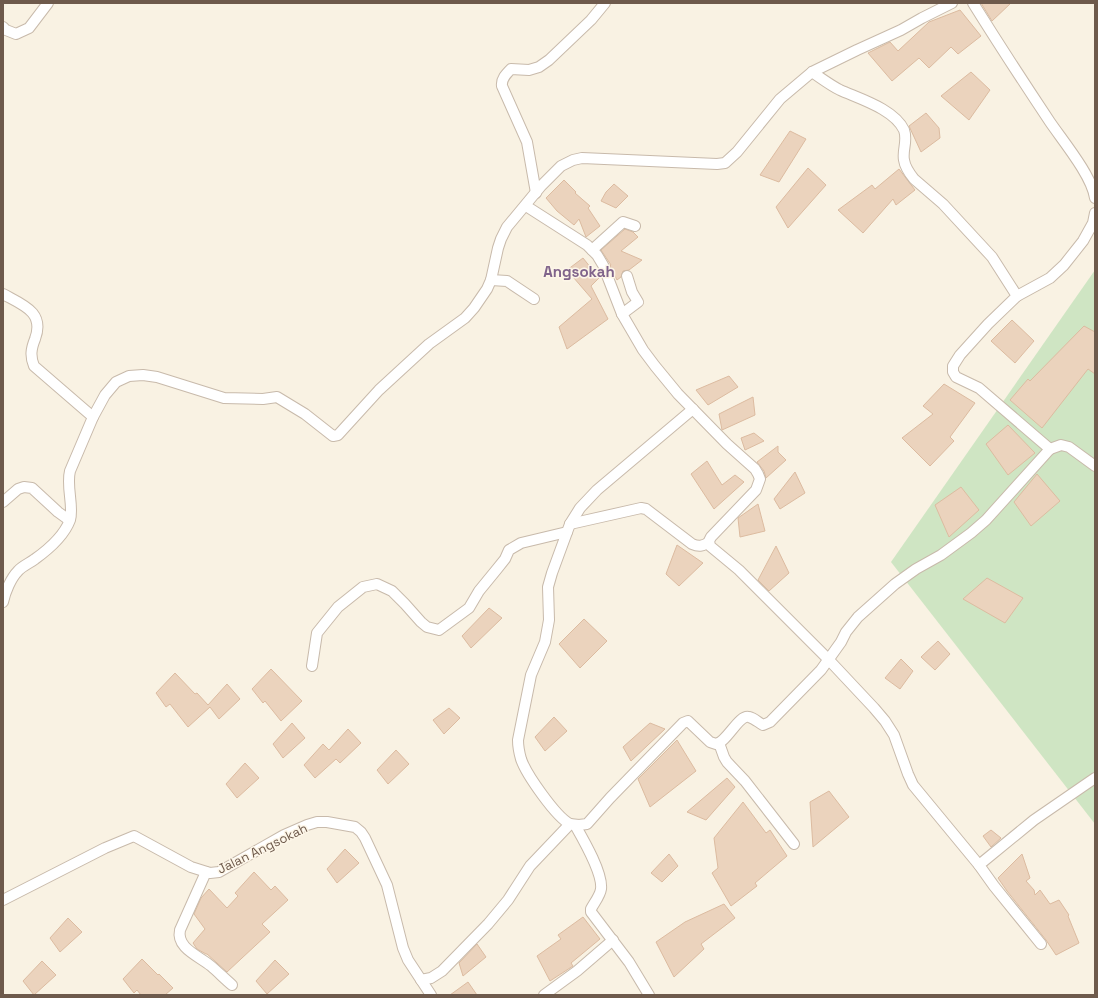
<svg xmlns="http://www.w3.org/2000/svg" width="1098" height="998" font-family="'Space Grotesk',sans-serif">
	<style>
		.green { fill: #cfe5c3 }
		.building { fill: #ebd3bd; stroke: #dcbba0 }
		.lines { fill: none; stroke-linecap: round; stroke-linejoin: round }
		.street-casing { stroke: #c8baab; stroke-width: 12 }
		.street { stroke: #fff; stroke-width: 10 }
		.labels { text-anchor: middle; stroke-width: 3; stroke-linejoin: round; paint-order: stroke }
		.street-label { font-size: 13px; fill: #6e5a4c; stroke: #fdf6e8 }
		.quarter-label { font-size: 15px; font-weight: bold; fill: #80648b; stroke: #fdf6e8 }
	</style>
	<rect width="100%" height="100%" fill="#f9f2e3"/>
	<path class="green" d="M1095 270V824L891 562Z"/>
	<g class="building">
		<path d="M981 3H1011L992 21Z"/>
		<path d="M960 10 981 36 958 54 951 47 929 68 919 58 892 81 868 53 890 42 898 51 929 22Z"/>
		<path d="M971 72 990 90 969 120 941 96Z"/>
		<path d="M926 113 939 128 940 138 921 152 909 126Z"/>
		<path d="M790 131 806 139 779 182 760 175Z"/>
		<path d="M808 168 826 185 788 228 776 207Z"/>
		<path d="M899 169 915 190 896 205 893 199 863 233 838 210 872 185 875 189Z"/>
		<path d="M564 180 576 192 575 193 590 206 588 208 600 226 586 237 579 219 574 225 557 211 546 198Z"/>
		<path d="M614 184 628 196 616 208 601 201 606 192Z"/>
		<path d="M625 229 633 232 638 237 621 251 642 260 629 270 623 271 621 277 617 280 610 266 611 265 601 250Z"/>
		<path d="M583 258 599 278 591 286 608 319 567 349 559 327 592 299 567 270Z"/>
		<path d="M1012 320 1034 341 1015 363 991 341Z"/>
		<path d="M1084 326 1095 332V374L1088 369 1042 428 1010 400 1028 379 1030 381Z"/>
		<path d="M729 376 738 387 708 405 696 390Z"/>
		<path d="M944 384 975 403 950 437 954 441 930 466 902 438 933 414 923 406Z"/>
		<path d="M753 397 755 415 722 430 719 414Z"/>
		<path d="M1008 425 1035 453 1008 475 986 444Z"/>
		<path d="M754 433 764 441 745 450 741 438Z"/>
		<path d="M778 446V452L786 460 766 478 764 471 757 462Z"/>
		<path d="M707 461 722 485 735 475 744 482 714 509 691 474Z"/>
		<path d="M795 472 805 493 780 509 774 499Z"/>
		<path d="M1037 474 1060 501 1031 526 1014 502Z"/>
		<path d="M961 487 979 510 949 537 935 505Z"/>
		<path d="M758 504 765 531 740 537 738 518Z"/>
		<path d="M677 545 703 563 679 586 666 574Z"/>
		<path d="M776 546 789 573 769 591 758 580Z"/>
		<path d="M987 578 1023 598 1005 623 963 599Z"/>
		<path d="M489 608 502 618 471 648 462 636Z"/>
		<path d="M584 619 607 641 580 668 559 644Z"/>
		<path d="M938 641 950 654 935 670 921 657Z"/>
		<path d="M901 659 913 671 900 689 885 678Z"/>
		<path d="M271 669 302 701 281 721 265 701 263 703 252 689Z"/>
		<path d="M175 673 195 694 197 693 208 705 227 684 240 699 219 719 210 707 188 727 170 704 166 707 156 693Z"/>
		<path d="M449 708 460 718 444 734 433 720Z"/>
		<path d="M554 717 567 731 545 751 535 737Z"/>
		<path d="M292 723 305 738 283 758 273 744Z"/>
		<path d="M650 723 665 729 631 761 623 747Z"/>
		<path d="M348 729 361 743 340 763 336 759 315 778 304 765 323 744 329 750Z"/>
		<path d="M677 740 696 771 650 807 638 779Z"/>
		<path d="M396 750 409 764 388 784 377 770Z"/>
		<path d="M245 763 259 778 237 798 226 784Z"/>
		<path d="M727 778 735 787 706 820 687 812Z"/>
		<path d="M829 791 849 817 813 847 810 802Z"/>
		<path d="M743 802 766 833 770 830 787 856 755 883 757 886 731 906 712 873 718 868 714 838Z"/>
		<path d="M991 830 1001 838 991 847 983 836Z"/>
		<path d="M345 849 359 863 337 883 327 869Z"/>
		<path d="M669 854 678 866 662 882 651 873Z"/>
		<path d="M1022 854 1030 878 1026 881 1034 890 1035 895 1040 890 1050 904 1059 900 1069 915 1068 916 1079 943 1056 955 1046 940 1007 891 998 878Z"/>
		<path d="M254 872 271 890 275 886 288 900 262 924 270 932 227 972 207 954H206L197 949 193 943 205 929 194 914 201 898 209 889 227 908 238 896 235 893Z"/>
		<path d="M724 904 735 918 701 944 704 949 674 977 656 942 685 922Z"/>
		<path d="M583 917 600 939 571 963 573 966 550 981 537 956 561 939 558 935Z"/>
		<path d="M68 918 82 932 60 952 50 938Z"/>
		<path d="M477 944 486 957 463 976 459 963Z"/>
		<path d="M142 959 158 975 159 974 173 988 165 995H141L137 990 134 993 123 979Z"/>
		<path d="M275 960 289 974 267 994 256 981Z"/>
		<path d="M42 961 56 975 34 995 23 981Z"/>
		<path d="M468 982 477 995H450Z"/>
	</g>
	<g class="lines">
		<defs>
			<g id="street">
				<path d="M973 3C998 43 1024 83 1050 122 1063 141 1092 176 1095 198"/>
				<path d="M3 27 6 30 16 34 29 28 48 3"/>
				<path d="M812 72C821 78 830 85 840 90 860 99 894 109 904 130 908 141 902 150 904 160 905 167 910 174 914 179L943 204 992 257 1017 296 988 324 960 355 953 366V372L956 377 979 388 1050 449 1061 445 1069 447 1095 466"/>
				<path d="M536 193 527 142 502 86C501 79 506 74 511 69L529 70 539 67 549 60 591 20 605 3"/>
				<path d="M526 206 587 245 597 255 603 265 622 314 643 350 655 366 678 394 727 444 755 469 758 474 760 479 756 490 711 537 709 541 710 546 739 570 828 659 874 708 885 721 894 735 908 774 913 785 979 865"/>
				<path d="M592 250 623 222 635 226"/>
				<path d="M491 280 507 281 534 299"/>
				<path d="M3 294C23 305 45 312 35 339 31 349 30 356 34 366L93 417"/>
				<path d="M1017 296 1050 278 1064 265 1083 241 1093 223 1095 213"/>
				<path d="M622 314 638 302 632 292 627 276"/>
				<path d="M3 502 18 489 24 487 32 488 58 512 69 520"/>
				<path d="M570 524 641 508 646 509 692 544C699 547 702 546 708 543"/>
				<path d="M3 602C5 592 11 578 18 571 22 566 30 563 35 559 49 549 64 536 70 520 74 507 66 486 70 471L93 417 105 395 116 382 129 376 143 375 157 377 224 398 263 399 277 397 305 414 333 436 338 435 379 390 429 344 465 318 474 308 487 289 491 280 498 248 501 239 507 227 541 186 561 166 573 160 582 158 717 164 725 163 737 152 780 99 812 72 857 50 901 30 922 18 952 3"/>
				<path d="M312 666 317 633 338 607 363 587 377 584 392 591 405 604 421 622 427 627 439 630 469 608 479 591 497 569 505 559 509 550 521 543 567 532"/>
				<path d="M719 743 724 757 727 762 745 781 794 844"/>
				<path d="M570 824 579 825 587 824 610 798 683 723 688 721 710 742 716 744C727 742 739 714 749 717 754 718 759 723 763 725L770 722 821 670 841 642 846 632 858 617 895 584 916 569 941 555 971 533 986 520 1050 449"/>
				<path d="M575 825C583 839 603 873 601 889 600 896 594 903 591 909V912L629 962 649 995"/>
				<path d="M206 872 180 930C176 948 199 956 211 966 218 972 225 979 232 985"/>
				<path d="M3 900 105 848 134 836 191 867 210 873 219 872 284 835 307 825 317 822H327L355 827 361 832 365 838 387 885 403 948 408 960 431 995"/>
				<path d="M1041 944 994 886 979 865 1034 820 1095 778"/>
				<path d="M421 980 431 978 442 971 488 924 508 900 530 866 570 824C556 817 526 774 521 759 519 752 518 747 518 740L531 675 545 642 549 620 548 587 552 573 570 524 580 508 597 490 693 409"/>
				<path d="M544 995 577 971 613 940"/>
			</g>
		</defs>
		<use href="#street" class="street-casing"/>
		<use href="#street" class="street"/>
	</g>
	<g class="labels">
		<g class="street-label">
			<text transform="translate(262 848) rotate(-26)" y="5">Jalan Angsokah</text>
		</g>
		<g class="quarter-label">
			<text x="579" y="277">Angsokah</text>
		</g>
	</g>
	<rect width="1098" height="998" fill="none" stroke="#6e5a4c" stroke-width="8"/>
</svg>
